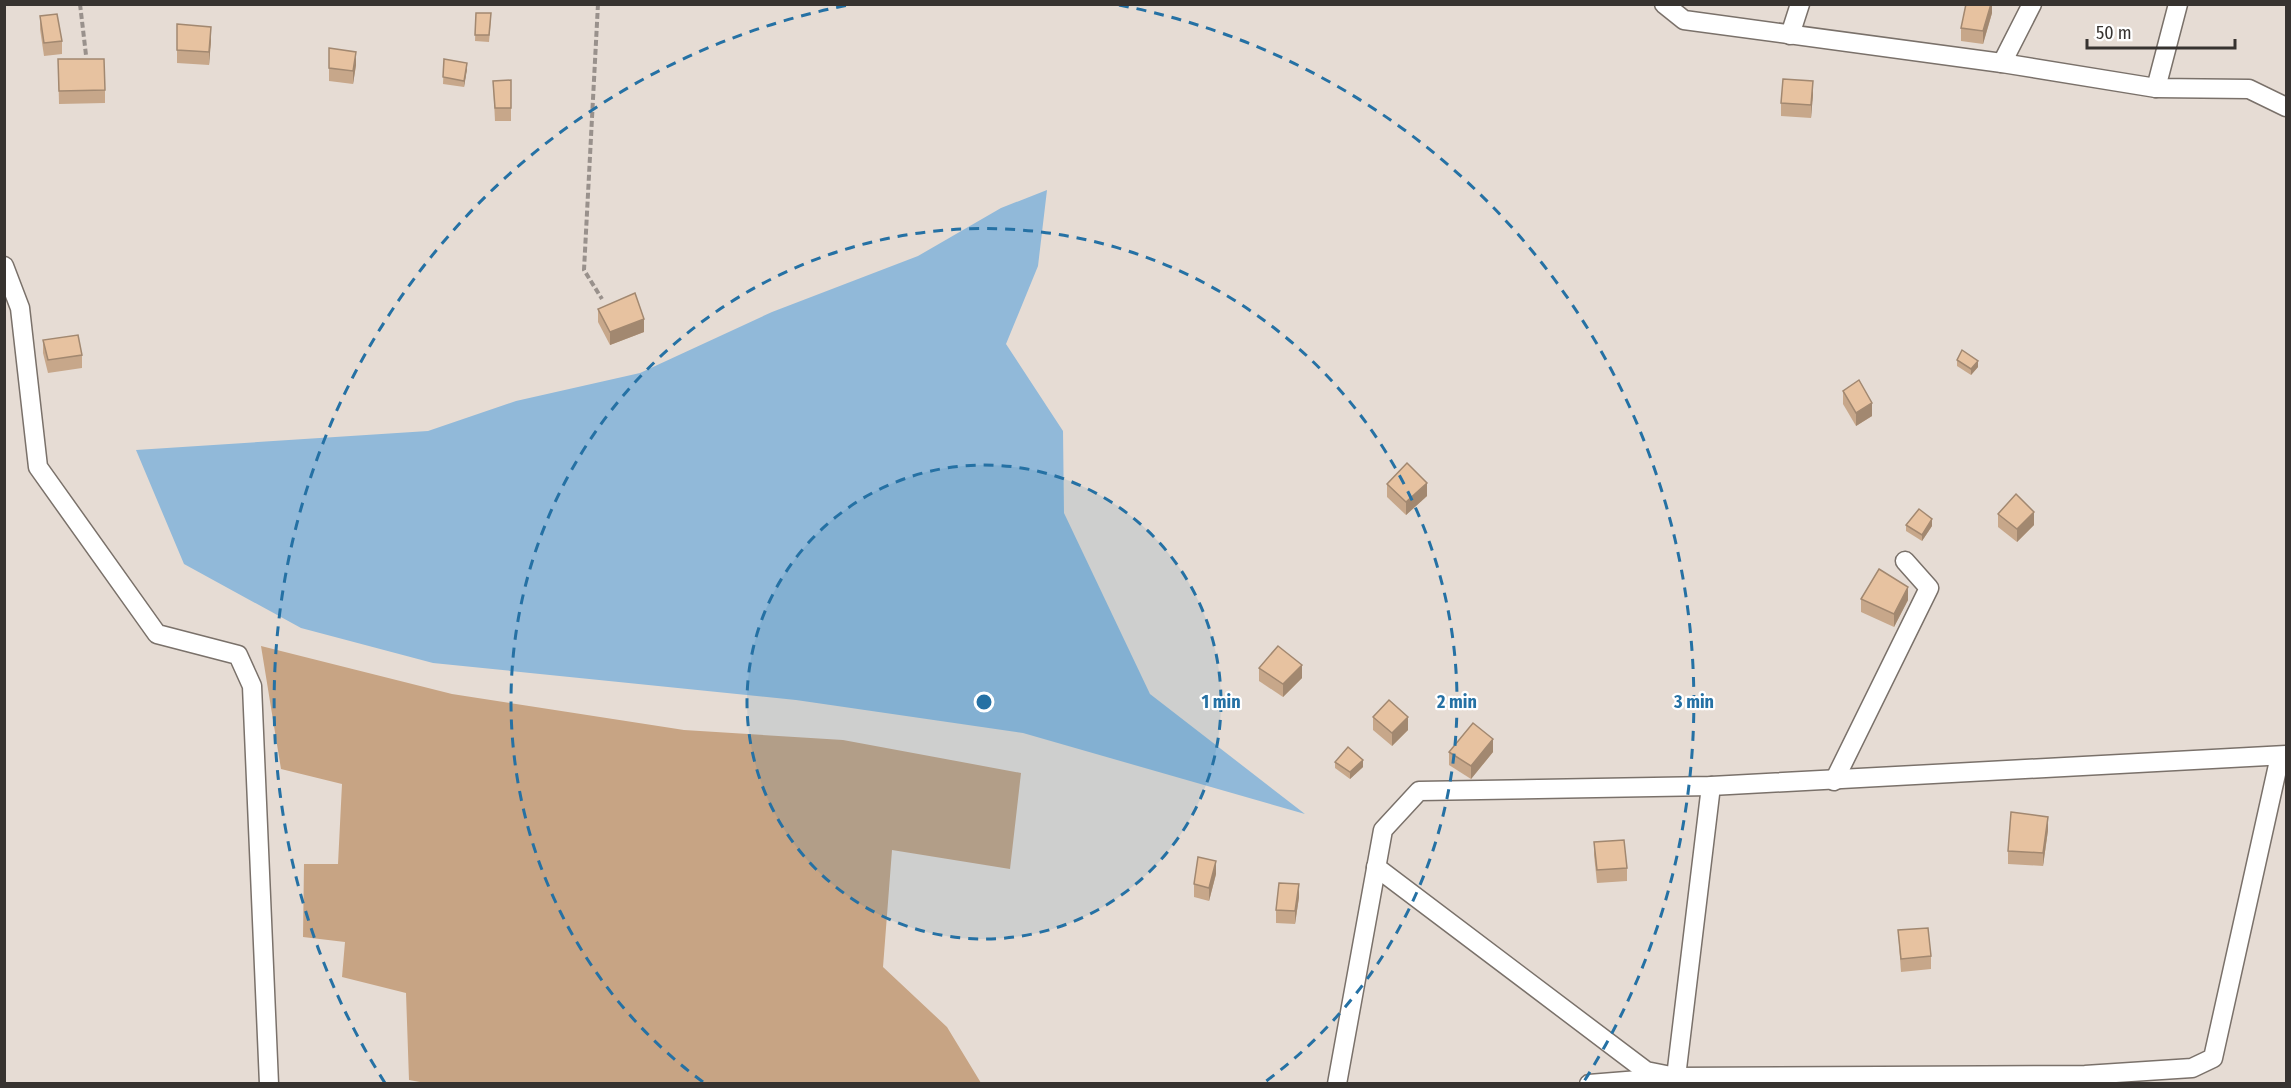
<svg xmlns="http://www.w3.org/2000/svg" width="2291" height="1088" font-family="'Fira Sans Condensed',sans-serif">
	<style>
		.green { fill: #c7a484 }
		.water { fill: #91b9d9 }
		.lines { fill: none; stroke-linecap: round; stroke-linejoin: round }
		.street-casing { stroke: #7a716a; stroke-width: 21 }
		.path { stroke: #99918c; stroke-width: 4; stroke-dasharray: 6 3; stroke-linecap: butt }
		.street { stroke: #fff; stroke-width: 18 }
		.wall { fill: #c7a78a }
		.shaded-wall { fill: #a28870 }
		.building { fill: #e7c2a0; stroke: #a28870; stroke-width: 1.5 }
		.ring { fill: none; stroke: #2571a4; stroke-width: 3; stroke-dasharray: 10 8 }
		.centre { fill: #2571a4; stroke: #fff; stroke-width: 3 }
		.ring-label { font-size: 18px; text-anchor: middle; font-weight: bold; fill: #2571a4; stroke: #fff; stroke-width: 4.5; stroke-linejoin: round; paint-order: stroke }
	</style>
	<rect width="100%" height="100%" fill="#e6dcd4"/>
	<path class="green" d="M261 646 452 694 684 730 843 740 1021 773 1010 869 892 850 883 967 947 1027 981 1083 431 1084 409 1080 406 993 342 977 345 942 303 937 304 864H338L342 784 281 769Z"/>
	<path class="water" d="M1047 190 1038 266 1006 344 1063 431 1064 513 1150 694 1305 814 1023 733 796 700 433 663 301 628 184 564 136 450 428 431 516 401 640 373 772 312 918 256 1001 208Z"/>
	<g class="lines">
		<defs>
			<g id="street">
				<path d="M1664 4 1684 20 2002 63 2156 88 2249 89 2286 107"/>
				<path d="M1790 35 1800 4"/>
				<path d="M2002 63 2032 4"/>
				<path d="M2156 88 2178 4"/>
				<path d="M4 266 20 308 38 467 157 634 238 655 252 686 269 1084"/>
				<path d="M1834 781 1929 588 1905 561"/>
				<path d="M1376 867 1646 1071 1676 1077 2085 1075 2192 1068 2213 1058 2280 756"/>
				<path d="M1337 1084 1383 830 1419 791 1711 786 2286 755"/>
				<path d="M1589 1084 1676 1077 1711 786"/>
			</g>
		</defs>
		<use href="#street" class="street-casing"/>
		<g class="path">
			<path d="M80 4 86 55"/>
			<path d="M598 4 584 270 602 299"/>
		</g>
		<use href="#street" class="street"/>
	</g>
	<g class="wall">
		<path d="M1992 4V13L1983 44 1961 41V28Z"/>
		<path d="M476 13 491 20 489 42 475 41Z"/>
		<path d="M40 16 62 41V54L44 56 40 29Z"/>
		<path d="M177 24 211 40 209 65 177 63Z"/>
		<path d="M329 48 356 65 353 84 329 81Z"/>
		<path d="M58 59 105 90V103L59 104Z"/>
		<path d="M444 59 467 69 464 87 443 84Z"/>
		<path d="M511 80V121H495L493 81Z"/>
		<path d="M1813 94 1811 118 1781 116V103Z"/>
		<path d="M598 309 644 332 610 345 598 322Z"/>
		<path d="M43 340 82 355V368L48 373 43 353Z"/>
		<path d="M1957 360 1978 367 1971 375 1957 366Z"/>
		<path d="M1843 391 1872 416 1856 426 1843 404Z"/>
		<path d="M1387 484 1427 496 1406 515 1387 497Z"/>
		<path d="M1998 514 2034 525 2017 542 1998 527Z"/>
		<path d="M1906 525 1932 526 1922 541 1906 531Z"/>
		<path d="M1861 599 1908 600 1894 627 1861 612Z"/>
		<path d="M1259 668 1302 678 1283 697 1259 681Z"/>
		<path d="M1373 717 1408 730 1392 746 1373 730Z"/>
		<path d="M1449 752H1493L1471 779 1449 765Z"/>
		<path d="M1335 762 1363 767 1350 779 1335 768Z"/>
		<path d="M2048 830 2043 866 2008 864V851Z"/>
		<path d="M1594 842 1627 868V881L1597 883 1594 855Z"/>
		<path d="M1216 874 1209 901 1194 897V884Z"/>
		<path d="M1299 897 1295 924 1276 923V910Z"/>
		<path d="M1898 930 1931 956V969L1901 972Z"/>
	</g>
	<g class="shaded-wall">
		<path d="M1991 4H1992V13L1983 44V31Z"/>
		<path d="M211 27V40L209 65V52Z"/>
		<path d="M356 52V65L353 84V71Z"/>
		<path d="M467 63V69L464 87V81Z"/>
		<path d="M1813 81V94L1811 118V105Z"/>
		<path d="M644 319V332L610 345V332Z"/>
		<path d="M1978 361V367L1971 375V369Z"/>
		<path d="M1872 403V416L1856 426V413Z"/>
		<path d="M1427 483V496L1406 515V502Z"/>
		<path d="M2034 512V525L2017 542V529Z"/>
		<path d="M1932 519V526L1922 541V535Z"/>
		<path d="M1908 587V600L1894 627V614Z"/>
		<path d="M1302 665V678L1283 697V684Z"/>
		<path d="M1408 717V730L1392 746V733Z"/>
		<path d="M1493 739V752L1471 779V766Z"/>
		<path d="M1363 760V767L1350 779V772Z"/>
		<path d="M2048 817V830L2043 866V853Z"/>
		<path d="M1216 861V874L1209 901V888Z"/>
		<path d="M1299 884V897L1295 924V911Z"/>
	</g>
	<g class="building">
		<path d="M1966 4H1991L1983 31 1961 28Z"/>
		<path d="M476 13H491L489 35H475Z"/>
		<path d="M57 14 62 41 44 43 40 16Z"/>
		<path d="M177 24 211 27 209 52 177 50Z"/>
		<path d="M329 48 356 52 353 71 329 68Z"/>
		<path d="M58 59H104L105 90 59 91Z"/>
		<path d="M444 59 467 63 464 81 443 77Z"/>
		<path d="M1783 79 1813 81 1811 105 1781 103Z"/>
		<path d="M511 80V108H495L493 81Z"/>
		<path d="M635 293 644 319 610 332 598 309Z"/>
		<path d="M78 335 82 355 48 360 43 340Z"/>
		<path d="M1962 350 1978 361 1971 369 1957 360Z"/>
		<path d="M1859 380 1872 403 1856 413 1843 391Z"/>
		<path d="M1407 463 1427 483 1406 502 1387 484Z"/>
		<path d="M2016 494 2034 512 2017 529 1998 514Z"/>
		<path d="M1919 509 1932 519 1922 535 1906 525Z"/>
		<path d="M1879 569 1908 587 1894 614 1861 599Z"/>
		<path d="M1278 646 1302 665 1283 684 1259 668Z"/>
		<path d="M1389 700 1408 717 1392 733 1373 717Z"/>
		<path d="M1473 723 1493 739 1471 766 1449 752Z"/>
		<path d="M1348 747 1363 760 1350 772 1335 762Z"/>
		<path d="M2011 812 2048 817 2043 853 2008 851Z"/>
		<path d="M1624 840 1627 868 1597 870 1594 842Z"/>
		<path d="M1198 857 1216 861 1209 888 1194 884Z"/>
		<path d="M1279 883 1299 884 1295 911 1276 910Z"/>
		<path d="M1928 928 1931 956 1901 959 1898 930Z"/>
	</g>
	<circle cx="984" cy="702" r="237" fill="#2571a4" fill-opacity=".12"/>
	<g class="ring">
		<circle cx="984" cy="702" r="237"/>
		<path d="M703 1082A473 473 0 1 1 1265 1082"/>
		<path d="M385 1083A710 710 0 0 1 849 5M1119 5A710 710 0 0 1 1583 1083"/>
	</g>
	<circle cx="984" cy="702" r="9" class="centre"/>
	<g class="ring-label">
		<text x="1221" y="708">1 min</text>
		<text x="1457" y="708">2 min</text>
		<text x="1694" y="708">3 min</text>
	</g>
	<rect width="2291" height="1088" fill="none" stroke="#373330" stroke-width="12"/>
	<path d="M2087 39v9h148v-9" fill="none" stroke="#373330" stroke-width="3"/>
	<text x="2096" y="39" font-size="18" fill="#373330" stroke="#ffffff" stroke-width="4.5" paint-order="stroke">50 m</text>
</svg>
